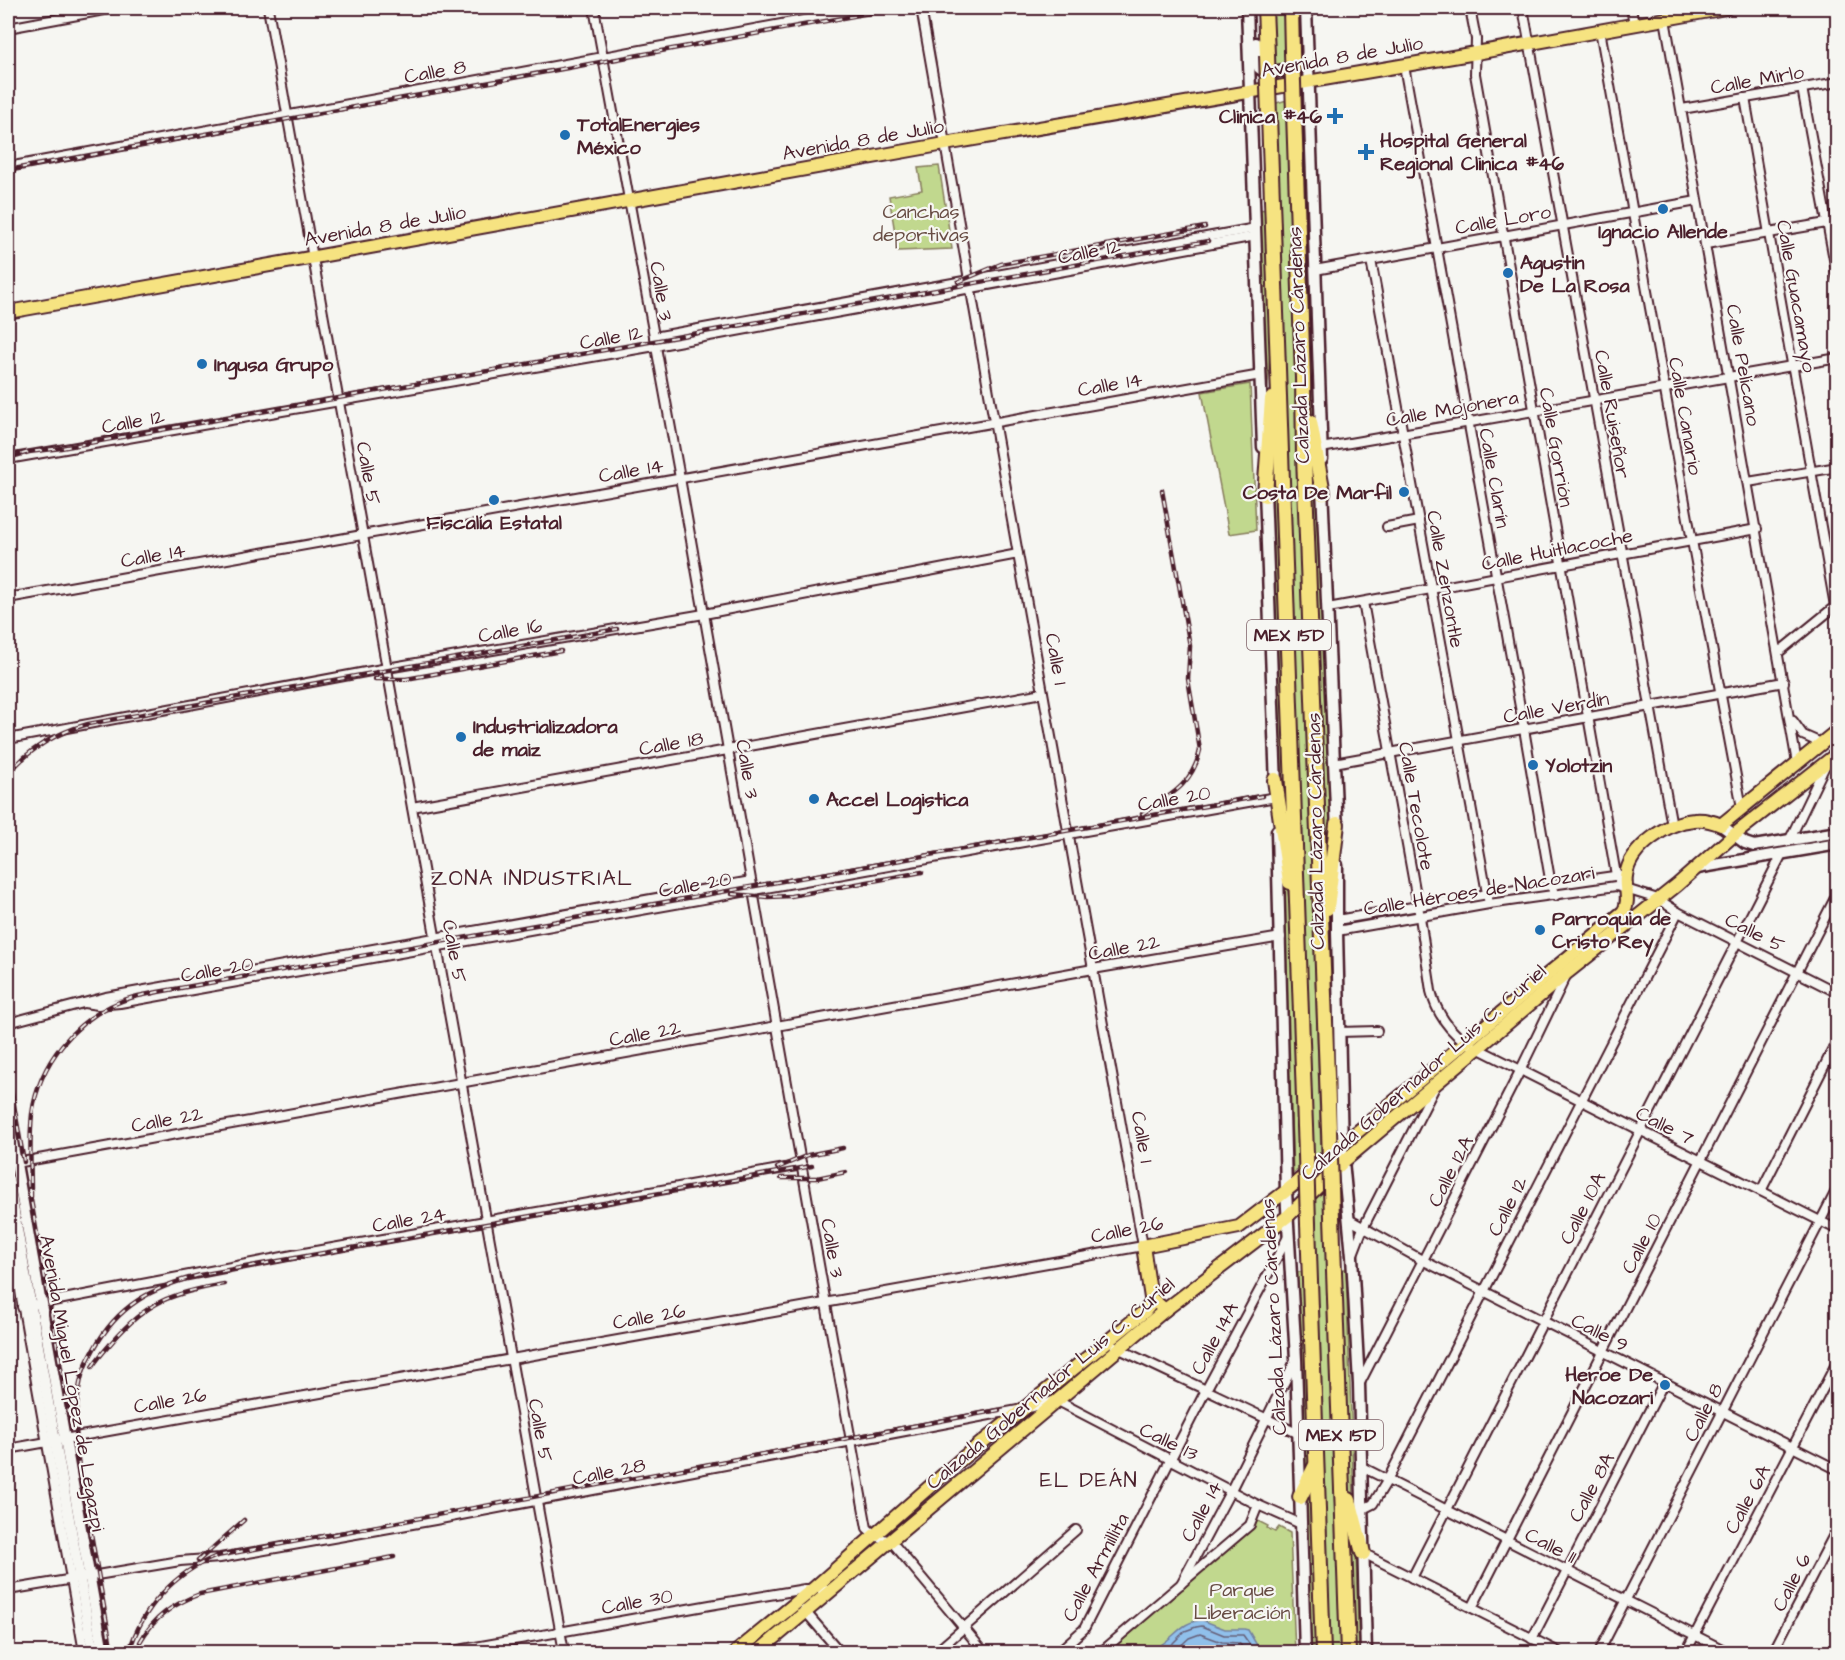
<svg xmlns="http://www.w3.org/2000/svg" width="1845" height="1660" font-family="'Architects Daughter',sans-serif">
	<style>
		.green { fill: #c1d88e; stroke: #867c5c; stroke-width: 1.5 }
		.water { fill: #90c0eb; stroke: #74809e; stroke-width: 1.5 }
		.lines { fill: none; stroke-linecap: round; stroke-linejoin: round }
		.shore { stroke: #665f78; stroke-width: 1.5 }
		.minor-casing { stroke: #4a1f2b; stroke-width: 12 }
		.secondary-casing { stroke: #4a1f2b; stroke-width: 15 }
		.primary-casing { stroke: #4a1f2b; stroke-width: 16 }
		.motorway-casing { stroke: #4a1f2b; stroke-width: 18 }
		.minor { stroke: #f6f6f2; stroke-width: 8 }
		.secondary { stroke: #f6f6f2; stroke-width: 10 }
		.primary { stroke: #f6e381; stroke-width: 12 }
		.motorway { stroke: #f6e381; stroke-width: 14 }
		.rail-casing { stroke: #4a1f2b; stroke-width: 4.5 }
		.rail { stroke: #f6f6f2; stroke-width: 2; stroke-dasharray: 7; stroke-linecap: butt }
		.motorway-bridge-casing { stroke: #4a1f2b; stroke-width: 18; stroke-linecap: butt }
		.motorway-bridge { stroke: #f6e381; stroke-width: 14 }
		.poi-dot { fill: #1f6fb2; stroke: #f6f6f2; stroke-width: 2 }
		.labels { text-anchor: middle; stroke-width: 4.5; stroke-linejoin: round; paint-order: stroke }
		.shield { fill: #f6f6f2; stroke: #7e6067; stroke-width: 1.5 }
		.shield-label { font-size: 18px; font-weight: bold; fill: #4a1f2b }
		.street-label { font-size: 20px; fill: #4a1f2b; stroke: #f6f6f2 }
		.poi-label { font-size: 20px; font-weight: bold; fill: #4a1f2b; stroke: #f6f6f2; text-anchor: start }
		.park-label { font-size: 20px; fill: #684d44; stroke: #f6f6f2 }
		.neighbourhood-label { font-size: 21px; letter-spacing: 1.5px; fill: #4a1f2b; stroke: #f6f6f2 }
	</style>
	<rect width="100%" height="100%" fill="#f6f6f2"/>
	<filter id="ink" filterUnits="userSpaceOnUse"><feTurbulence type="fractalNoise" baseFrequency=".0167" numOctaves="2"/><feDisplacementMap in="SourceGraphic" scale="12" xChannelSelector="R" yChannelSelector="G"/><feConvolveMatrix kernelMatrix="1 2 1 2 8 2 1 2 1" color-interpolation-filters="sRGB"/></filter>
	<g filter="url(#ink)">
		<g class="green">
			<path d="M1269 8H1285L1287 63 1272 66Z"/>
			<path d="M1287 100 1321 1152 1309 1161 1273 104Z"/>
			<path d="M1298 119H1303L1316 437 1306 372Z"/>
			<path d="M939 166 952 249 898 251 889 196 922 190 918 168Z"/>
			<path d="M1268 209 1271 336 1265 430 1259 210Z"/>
			<path d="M1250 384 1256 530 1229 534 1202 392Z"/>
			<path d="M1274 413 1290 870 1278 792 1268 490Z"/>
			<path d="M1307 422 1318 492 1334 825 1323 899Z"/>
			<path d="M1281 849 1293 924 1299 1169 1293 1173Z"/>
			<path d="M1324 1189 1341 1652H1327L1312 1199Z"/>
			<path d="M1338 1269H1346L1354 1503 1346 1477Z"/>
			<path d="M1296 1272H1305L1311 1459 1304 1475Z"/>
			<path d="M1311 1489 1317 1652H1309L1304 1512Z"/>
			<path d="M1347 1510 1356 1557 1359 1652H1351Z"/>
			<path d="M1258 1521 1268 1526 1267 1528 1275 1532 1279 1527 1290 1533 1295 1652H1103Z"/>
		</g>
		<path class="water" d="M1202 1620 1225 1629H1244L1248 1630 1261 1652H1149C1154 1649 1160 1646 1165 1642 1178 1632 1185 1621 1202 1620Z"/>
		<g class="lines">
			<g class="shore">
				<path d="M1160 1652 1171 1645 1185 1631 1196 1627 1202 1626 1224 1635H1243L1255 1652"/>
				<path d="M1174 1652 1189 1638 1200 1634 1222 1642 1239 1643 1246 1652"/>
			</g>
			<defs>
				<g id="minor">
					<path d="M268 8 564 1652"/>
					<path d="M594 8 680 478 826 1304 867 1528 877 1537 891 1541 984 1652"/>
					<path d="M1470 8 1476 39 1475 74 1616 875 1625 888"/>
					<path d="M1523 8 1672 826"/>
					<path d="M1631 8 1634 24"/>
					<path d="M1665 19 1797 763"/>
					<path d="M8 28 115 8"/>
					<path d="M1600 30 1692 541 1742 808"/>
					<path d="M1404 66 1524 729 1551 885 1555 896"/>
					<path d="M1802 88 1838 281"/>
					<path d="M1745 98 1835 606"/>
					<path d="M1682 109 1838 82"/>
					<path d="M8 167 868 8"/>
					<path d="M1706 244 1838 221"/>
					<path d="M1371 260 1489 904"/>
					<path d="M1315 270 1697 201"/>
					<path d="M654 337 1256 228"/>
					<path d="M1321 448 1838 358"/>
					<path d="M8 459 655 346 1256 236"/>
					<path d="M1748 482 1838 467"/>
					<path d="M1387 527 1419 521"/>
					<path d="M8 598 1261 375"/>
					<path d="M1363 602 1420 917 1431 991C1436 1012 1450 1033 1469 1044L1838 1230"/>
					<path d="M1328 608 1757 529"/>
					<path d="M1779 652 1838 604"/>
					<path d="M1793 721 1803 735 1821 743"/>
					<path d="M8 739 387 668 704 614 1018 554"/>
					<path d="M1334 763 1784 682"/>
					<path d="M412 807 1043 693"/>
					<path d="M1789 841 1825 766"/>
					<path d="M1337 920 1488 894 1621 875"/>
					<path d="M1337 931 1489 904 1616 886 1658 899 1678 912 1838 993"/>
					<path d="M84 1003 98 1005 120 1003 1276 797"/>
					<path d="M8 1023 106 997 751 881"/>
					<path d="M1339 1032 1377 1031"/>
					<path d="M16 1163 1093 969 1281 937"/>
					<path d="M1761 1191 1838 1039"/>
					<path d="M1350 1220 1422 1260 1838 1470"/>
					<path d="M8 1224 84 1652"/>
					<path d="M1353 1254 1363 1228 1435 1087"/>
					<path d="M22 1307 293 1255 802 1165"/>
					<path d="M1115 1347 1299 1434"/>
					<path d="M1360 1383 1520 1071 1566 976"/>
					<path d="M8 1449 1143 1246 994 421 921 8"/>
					<path d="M1360 1466 1728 1652"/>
					<path d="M1361 1510 1373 1504 1387 1481 1678 912"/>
					<path d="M1363 1553 1559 1652"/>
					<path d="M1412 1578 1782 854"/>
					<path d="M1181 1584 1231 1490 1295 1361"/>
					<path d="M8 1590 180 1561 220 1558 435 1520 1033 1407 1056 1400 1258 1505 1301 1524"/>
					<path d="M1472 1608 1838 892"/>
					<path d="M804 1610 840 1652"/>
					<path d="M1532 1639 1664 1382"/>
					<path d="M447 1652 710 1605 805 1589H833"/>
					<path d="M936 1652 1076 1530"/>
					<path d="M1058 1652 1084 1629 1206 1390 1289 1235"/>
					<path d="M1101 1652 1250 1525 1258 1505"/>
					<path d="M1599 1652 1838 1187"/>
					<path d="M1686 1652 1838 1360"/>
					<path d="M1773 1652 1838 1527"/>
				</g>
				<g id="secondary">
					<path d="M1247 8 1263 447"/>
					<path d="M1306 8 1322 459"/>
					<path d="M1256 43 1259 68 1266 73 1298 68 1302 65 1308 54"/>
					<path d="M1322 487 1337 831"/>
					<path d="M1265 490 1276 786"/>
					<path d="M1721 825 1745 843 1754 846 1838 832"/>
					<path d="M1277 831 1286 1191 1296 1359 1305 1652"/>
					<path d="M1337 865V931L1342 1150 1352 1256 1359 1384 1366 1652"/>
					<path d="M1697 868 1838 844"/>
					<path d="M8 1119 103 1652"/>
					<path d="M8 1179 93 1652"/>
				</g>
				<g id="primary">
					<path d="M8 312 945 144 1476 53 1726 8"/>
					<path d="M1165 1310 1151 1298 1143 1246 1239 1227 1286 1191 1623 912C1631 902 1624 887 1626 876 1629 848 1668 822 1694 820 1704 819 1712 821 1721 825L1838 730"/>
					<path d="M736 1652 813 1589 959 1461 1145 1311 1153 1301"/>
					<path d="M758 1652 1165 1310 1288 1216 1343 1162 1568 972 1677 885 1734 835 1838 753"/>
				</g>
				<g id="motorway">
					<path d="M1265 8 1267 55"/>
					<path d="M1291 8 1292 52"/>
					<path d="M1294 113 1303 378 1304 456 1329 1130"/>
					<path d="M1269 116 1306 1154"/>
					<path d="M1310 422 1323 493"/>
					<path d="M1265 495 1272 399"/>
					<path d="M1275 780 1290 882"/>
					<path d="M1327 908 1337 824"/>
					<path d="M1332 1217 1348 1652"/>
					<path d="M1308 1224 1323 1652"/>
					<path d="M1300 1497 1315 1467"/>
					<path d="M1349 1500 1363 1553"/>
				</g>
			</defs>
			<use href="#minor" class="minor-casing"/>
			<use href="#secondary" class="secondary-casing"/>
			<use href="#primary" class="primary-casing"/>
			<use href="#motorway" class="motorway-casing"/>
			<use href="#minor" class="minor"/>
			<use href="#secondary" class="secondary"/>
			<use href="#primary" class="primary"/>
			<use href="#motorway" class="motorway"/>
			<defs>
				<g id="rail">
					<path d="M8 170 897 8"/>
					<path d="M958 282 1001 264 1205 227"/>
					<path d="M8 458 29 452 61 448 1208 241"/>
					<path d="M375 679H406L561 651"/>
					<path d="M8 775C28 749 56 733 88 724L617 629"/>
					<path d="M1142 814C1169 796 1193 785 1200 750L1188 679 1190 646 1162 490"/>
					<path d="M732 894 768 897 791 896 922 872"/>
					<path d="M8 1071 24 1162"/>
					<path d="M777 1168 808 1155 843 1148"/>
					<path d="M781 1178H817L846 1172"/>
					<path d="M29 1189 70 1419"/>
					<path d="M31 1197C31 1169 29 1141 32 1114 39 1063 75 1019 122 1001 133 996 146 995 158 992L1262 796"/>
					<path d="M92 1367C98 1358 105 1350 112 1342 147 1301 173 1293 224 1284"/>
					<path d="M76 1449 112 1652"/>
					<path d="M77 1457C76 1430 75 1405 81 1379 83 1368 89 1358 94 1349 118 1305 153 1287 200 1275L812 1166"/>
					<path d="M198 1561 244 1520"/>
					<path d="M140 1642C154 1617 173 1604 200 1594L394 1557"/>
					<path d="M129 1652C142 1608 174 1573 217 1556L999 1410"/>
				</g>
			</defs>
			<use href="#rail" class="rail-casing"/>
			<use href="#rail" class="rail"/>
			<defs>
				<g id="motorway-bridge">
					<path d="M1292 52 1294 113"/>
					<path d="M1267 55 1269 116"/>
					<path d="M1329 1130 1332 1217"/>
					<path d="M1306 1154 1308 1224"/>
				</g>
			</defs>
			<use href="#motorway-bridge" class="motorway-bridge-casing"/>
			<use href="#motorway-bridge" class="motorway-bridge"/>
		</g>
	</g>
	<g class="poi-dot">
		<path d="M1332 107h6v6h6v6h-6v6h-6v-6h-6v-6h6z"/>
		<circle cx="565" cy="135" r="6"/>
		<path d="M1363 143h6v6h6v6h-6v6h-6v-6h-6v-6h6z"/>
		<circle cx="1663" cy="209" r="6"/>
		<circle cx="1508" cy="273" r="6"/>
		<circle cx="202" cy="364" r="6"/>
		<circle cx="1404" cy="492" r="6"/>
		<circle cx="494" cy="500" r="6"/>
		<circle cx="461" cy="737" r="6"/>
		<circle cx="1533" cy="765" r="6"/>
		<circle cx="814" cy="799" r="6"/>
		<circle cx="1540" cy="930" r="6"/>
		<circle cx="1665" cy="1385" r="6"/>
	</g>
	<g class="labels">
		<g class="shield">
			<rect x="1247" y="620" width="84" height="30" rx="4.5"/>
			<rect x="1299" y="1420" width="84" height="30" rx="4.5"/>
		</g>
		<g class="shield-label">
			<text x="1289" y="641">MEX 15D</text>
			<text x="1341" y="1441">MEX 15D</text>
		</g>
		<g class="street-label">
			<text transform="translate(1342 56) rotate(-10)" y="7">Avenida 8 de Julio</text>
			<text transform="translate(435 71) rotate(-10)" y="7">Calle 8</text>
			<text transform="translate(1757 79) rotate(-10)" y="7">Calle Mirlo</text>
			<text transform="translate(863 139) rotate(-10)" y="7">Avenida 8 de Julio</text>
			<text transform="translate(1503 219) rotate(-10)" y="7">Calle Loro</text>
			<text transform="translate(385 225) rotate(-10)" y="7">Avenida 8 de Julio</text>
			<text transform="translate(1089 251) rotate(-11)" y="7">Calle 12</text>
			<text transform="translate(662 291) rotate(80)" y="7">Calle 3</text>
			<text transform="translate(1797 296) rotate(80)" y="7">Calle Guacamayo</text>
			<text transform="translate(611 337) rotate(-10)" y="7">Calle 12</text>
			<text transform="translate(1298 345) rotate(-92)" y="7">Calzada Lázaro Cárdenas</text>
			<text transform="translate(1744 365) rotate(80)" y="7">Calle Pelícano</text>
			<text transform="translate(1110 384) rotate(-10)" y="7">Calle 14</text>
			<text transform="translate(1452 408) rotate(-10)" y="7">Calle Mojonera</text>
			<text transform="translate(1613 414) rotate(80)" y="7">Calle Ruiseñor</text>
			<text transform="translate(1686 416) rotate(80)" y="7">Calle Canario</text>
			<text transform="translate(133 421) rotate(-10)" y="7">Calle 12</text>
			<text transform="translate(1557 447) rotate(80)" y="7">Calle Gorrión</text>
			<text transform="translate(631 470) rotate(-10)" y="7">Calle 14</text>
			<text transform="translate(369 473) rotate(80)" y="7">Calle 5</text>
			<text transform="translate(1495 478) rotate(80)" y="7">Calle Clarín</text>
			<text transform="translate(1557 549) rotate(-11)" y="7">Calle Huitlacoche</text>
			<text transform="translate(153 555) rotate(-10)" y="7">Calle 14</text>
			<text transform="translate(1446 579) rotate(80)" y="7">Calle Zenzontle</text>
			<text transform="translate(510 630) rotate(-10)" y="7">Calle 16</text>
			<text transform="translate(1057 659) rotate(80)" y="7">Calle 1</text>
			<text transform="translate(1556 707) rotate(-10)" y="7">Calle Verdín</text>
			<text transform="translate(671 743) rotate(-10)" y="7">Calle 18</text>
			<text transform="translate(748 769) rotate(80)" y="7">Calle 3</text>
			<text transform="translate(1174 798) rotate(-10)" y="7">Calle 20</text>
			<text transform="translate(1417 806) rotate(80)" y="7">Calle Tecolote</text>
			<text transform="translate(1315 831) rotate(-91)" y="7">Calzada Lázaro Cárdenas</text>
			<text transform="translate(695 884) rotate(-10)" y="7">Calle 20</text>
			<text transform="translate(1479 890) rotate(-9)" y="7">Calle Héroes de Nacozari</text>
			<text transform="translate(1755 932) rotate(27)" y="7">Calle 5</text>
			<text transform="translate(1124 947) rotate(-10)" y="7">Calle 22</text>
			<text transform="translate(455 951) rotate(80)" y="7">Calle 5</text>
			<text transform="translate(217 969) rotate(-10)" y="7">Calle 20</text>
			<text transform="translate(645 1033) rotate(-10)" y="7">Calle 22</text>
			<text transform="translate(1423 1072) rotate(-41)" y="7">Calzada Gobernador Luis C. Curiel</text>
			<text transform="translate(167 1119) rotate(-10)" y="7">Calle 22</text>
			<text transform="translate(1665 1125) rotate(27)" y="7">Calle 7</text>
			<text transform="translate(1143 1137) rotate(80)" y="7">Calle 1</text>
			<text transform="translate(1450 1171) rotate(-63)" y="7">Calle 12A</text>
			<text transform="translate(1507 1206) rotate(-63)" y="7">Calle 12</text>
			<text transform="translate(1582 1208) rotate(-63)" y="7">Calle 10A</text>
			<text transform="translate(409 1219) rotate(-10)" y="7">Calle 24</text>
			<text transform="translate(1127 1229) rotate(-11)" y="7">Calle 26</text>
			<text transform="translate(1641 1243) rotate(-63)" y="7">Calle 10</text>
			<text transform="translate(833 1248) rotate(80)" y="7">Calle 3</text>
			<text transform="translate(649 1316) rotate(-10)" y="7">Calle 26</text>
			<text transform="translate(1273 1317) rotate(-93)" y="7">Calzada Lázaro Cárdenas</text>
			<text transform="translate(1600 1332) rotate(27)" y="7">Calle 9</text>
			<text transform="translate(1214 1338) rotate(-62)" y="7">Calle 14A</text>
			<text transform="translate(73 1383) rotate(80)" y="7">Avenida Miguel López de Legazpi</text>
			<text transform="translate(1050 1383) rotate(-40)" y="7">Calzada Gobernador Luis C. Curiel</text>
			<text transform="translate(170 1400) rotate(-10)" y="7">Calle 26</text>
			<text transform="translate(1703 1412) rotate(-63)" y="7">Calle 8</text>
			<text transform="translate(541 1430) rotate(80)" y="7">Calle 5</text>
			<text transform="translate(1169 1441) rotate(26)" y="7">Calle 13</text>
			<text transform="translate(609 1471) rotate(-11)" y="7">Calle 28</text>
			<text transform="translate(1591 1487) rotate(-62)" y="7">Calle 8A</text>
			<text transform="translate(1747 1499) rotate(-62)" y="7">Calle 6A</text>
			<text transform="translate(1201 1511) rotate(-62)" y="7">Calle 14</text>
			<text transform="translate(1551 1545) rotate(27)" y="7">Calle 11</text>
			<text transform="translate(1095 1567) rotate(-62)" y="7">Calle Armillita</text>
			<text transform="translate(1791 1582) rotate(-63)" y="7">Calle 6</text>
			<text transform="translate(637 1601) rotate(-10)" y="7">Calle 30</text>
		</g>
		<g class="poi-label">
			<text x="1322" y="123" text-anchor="end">Clinica #46</text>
			<text x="577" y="131">TotalEnergies<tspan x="577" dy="23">México</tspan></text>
			<text x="1380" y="147">Hospital General<tspan x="1380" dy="23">Regional Clinica #46</tspan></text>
			<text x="1663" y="238" text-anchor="middle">Ignacio Allende</text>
			<text x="1520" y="269">Agustin<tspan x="1520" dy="23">De La Rosa</tspan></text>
			<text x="214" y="371">Ingusa Grupo</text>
			<text x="1392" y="499" text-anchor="end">Costa De Marfil</text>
			<text x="494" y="529" text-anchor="middle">Fiscalía Estatal</text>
			<text x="473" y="733">Industrializadora<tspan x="473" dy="23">de maiz</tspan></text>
			<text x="1545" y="772">Yolotzin</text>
			<text x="826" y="806">Accel Logistica</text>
			<text x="1552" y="925">Parroquia de<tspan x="1552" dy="23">Cristo Rey</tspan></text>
			<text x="1653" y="1381" text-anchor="end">Heroe De<tspan x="1653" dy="23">Nacozari</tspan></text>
		</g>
		<g class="park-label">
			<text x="921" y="218">Canchas<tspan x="921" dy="23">deportivas</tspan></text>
			<text x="1242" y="1596">Parque<tspan x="1242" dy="23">Liberación</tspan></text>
		</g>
		<g class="neighbourhood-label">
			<text x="532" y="885">ZONA INDUSTRIAL</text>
			<text x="1089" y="1487">EL DEÁN</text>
		</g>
	</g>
	<rect width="1845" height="1660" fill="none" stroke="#f6f6f2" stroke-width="30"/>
	<rect x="15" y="15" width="1815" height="1630" fill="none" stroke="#4a1f2b" stroke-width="2" filter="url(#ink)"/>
</svg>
